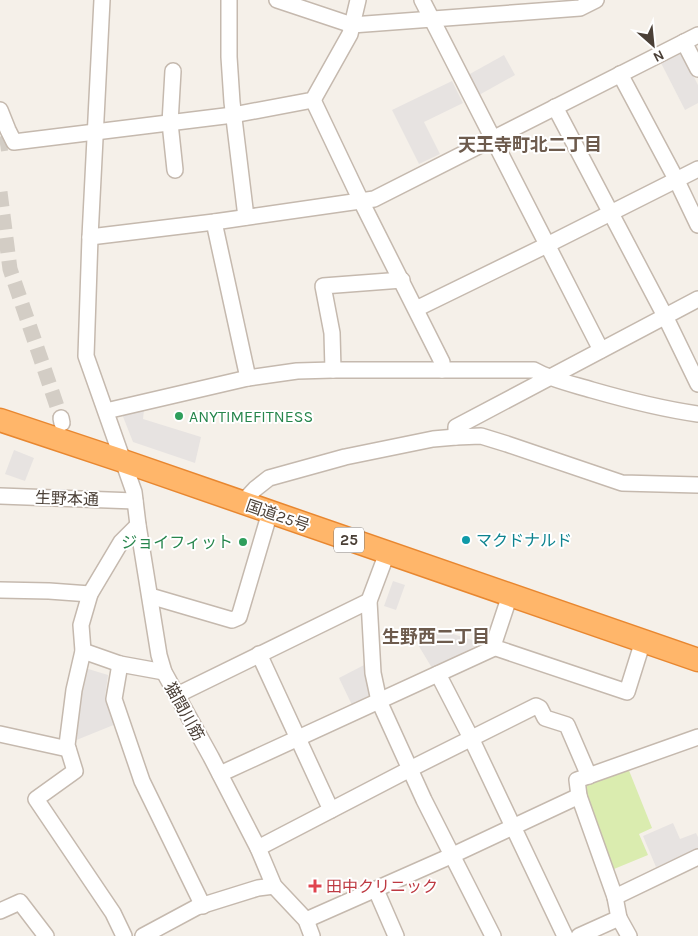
<svg xmlns="http://www.w3.org/2000/svg" width="698" height="936" font-family="Karla,'Noto Sans JP',sans-serif">
	<style>
		.green { fill: #daecaf }
		.parking { fill: #e7e3e1 }
		.lines { fill: none; stroke-linecap: round; stroke-linejoin: round }
		.minor-tunnel { stroke: #d3cdc5; stroke-width: 15; stroke-dasharray: 15 8; stroke-linecap: butt }
		.minor-casing { stroke: #c5b9ae; stroke-width: 18 }
		.highway-casing { stroke: #e88730; stroke-width: 25 }
		.minor { stroke: #fff; stroke-width: 15 }
		.highway { stroke: #ffb66a; stroke-width: 22 }
		.leisure-dot { fill: #2e9e5b; stroke: #fff; stroke-width: 2 }
		.culture-dot { fill: #0f9aa8; stroke: #fff; stroke-width: 2 }
		.health-dot { fill: #e0444e; stroke: #fff; stroke-width: 2 }
		.labels { text-anchor: middle; stroke-width: 4; stroke-linejoin: round; paint-order: stroke }
		.shield { fill: #fff; stroke: #807972; stroke-width: 1 }
		.shield-label { font-size: 15px; font-weight: bold; fill: #4a3f36 }
		.leisure-label { font-size: 16px; fill: #27864d; stroke: #fff; text-anchor: start }
		.street-label { font-size: 16px; fill: #4a3f36; stroke: #fff }
		.culture-label { font-size: 16px; fill: #0d838f; stroke: #fff; text-anchor: start }
		.health-label { font-size: 16px; fill: #be3a42; stroke: #fff; text-anchor: start }
		.neighbourhood-label { font-size: 18px; font-weight: bold; fill: #6d5b4d; stroke: #fff }
	</style>
	<rect width="100%" height="100%" fill="#f5f0e9"/>
	<path class="green" d="M628 768 652 828 639 834 648 855 614 869 581 787Z"/>
	<g class="parking">
		<path d="M681 51 698 85V103L685 110 660 61Z"/>
		<path d="M504 55 515 75 479 95 468 75Z"/>
		<path d="M452 81 463 103 424 122 440 154 419 164 392 110Z"/>
		<path d="M144 410 143 419 201 437 195 463 133 442 122 414Z"/>
		<path d="M14 450 34 458 25 481 5 474Z"/>
		<path d="M393 581 405 585 396 610 384 606Z"/>
		<path d="M440 630 482 643 432 668 417 643Z"/>
		<path d="M366 664 370 695 352 705 339 678Z"/>
		<path d="M85 668 108 675 105 697 116 724 74 741 79 694Z"/>
		<path d="M673 823 680 839 696 833 698 837V849L656 867 643 836Z"/>
	</g>
	<g class="lines">
		<g class="minor-tunnel">
			<path d="M0 144 7 143"/>
			<path d="M0 192 10 269 61 418"/>
		</g>
		<defs>
			<g id="minor">
				<path d="M102 0 90 237 86 356 134 492 138 525 159 655 164 672 211 757 258 848 274 886 306 920 312 936"/>
				<path d="M229 0V57L232 102 246 217"/>
				<path d="M277 0 352 25 580 8 596 0"/>
				<path d="M422 0 601 350"/>
				<path d="M684 42 698 69"/>
				<path d="M173 71 170 123 175 170"/>
				<path d="M620 74 676 179 698 225"/>
				<path d="M313 100 361 201 442 362V370"/>
				<path d="M555 107 665 316 698 384"/>
				<path d="M0 110 8 130 14 142 233 115 313 100 350 34 358 0"/>
				<path d="M214 222 248 378"/>
				<path d="M90 237 214 222 374 199 698 35"/>
				<path d="M416 309 547 245 698 169"/>
				<path d="M333 370 332 333 323 286 402 280"/>
				<path d="M106 411 248 378 297 371 333 370H534C552 380 572 384 592 390 627 400 662 409 698 414"/>
				<path d="M61 418 62 423"/>
				<path d="M456 437V427L698 299"/>
				<path d="M0 496 135 501"/>
				<path d="M242 503 255 489 269 478 345 457 433 439 456 437 481 436 507 444 622 483 698 485"/>
				<path d="M387 553 369 601 373 673 379 701 424 800 493 936"/>
				<path d="M0 590 49 591 90 594"/>
				<path d="M150 596 232 620 239 617 270 512"/>
				<path d="M493 647 627 692 643 641"/>
				<path d="M83 651 120 664 164 672"/>
				<path d="M259 654 331 810"/>
				<path d="M120 664 114 699 142 781 203 906"/>
				<path d="M438 674 471 738 565 936"/>
				<path d="M177 695 369 601"/>
				<path d="M0 734 68 749"/>
				<path d="M220 774 492 649 510 595"/>
				<path d="M258 848 410 769 536 706 540 708 545 718 567 725 589 776"/>
				<path d="M376 890 396 936"/>
				<path d="M615 897 698 857"/>
				<path d="M0 911 20 902 46 936"/>
				<path d="M619 918 629 936"/>
				<path d="M306 920 453 855 579 796"/>
				<path d="M124 936 113 913 36 799 75 771 67 745 74 690 83 651 81 625 90 594 121 542 138 525"/>
				<path d="M143 936 197 907 258 888 274 886"/>
				<path d="M579 936 619 918 615 897 579 796 577 780 698 737"/>
			</g>
			<path id="highway" d="M0 420 123 461 698 660"/>
		</defs>
		<use href="#minor" class="minor-casing"/>
		<use href="#highway" class="highway-casing"/>
		<use href="#minor" class="minor"/>
		<use href="#highway" class="highway"/>
	</g>
	<g class="leisure-dot">
		<circle cx="179" cy="416" r="5"/>
		<circle cx="243" cy="542" r="5"/>
	</g>
	<circle class="culture-dot" cx="466" cy="540" r="5"/>
	<path class="health-dot" d="M312.5 878.5h5v5h5v5h-5v5h-5v-5h-5v-5h5z"/>
	<g class="labels">
		<rect class="shield" x="334" y="527.5" width="30" height="25" rx="4"/>
		<g class="shield-label">
			<text x="349" y="545">25</text>
		</g>
		<g class="leisure-label">
			<text x="189" y="422">ANYTIMEFITNESS</text>
			<text x="233" y="548" text-anchor="end">ジョイフィット</text>
		</g>
		<g class="street-label">
			<text transform="translate(67 498) rotate(2)" y="6">生野本通</text>
			<text transform="translate(278 515) rotate(19)" y="6">国道25号</text>
			<text transform="translate(185 711) rotate(61)" y="6">猫間川筋</text>
		</g>
		<g class="culture-label">
			<text x="476" y="546">マクドナルド</text>
		</g>
		<g class="health-label">
			<text x="326" y="892">田中クリニック</text>
		</g>
		<g class="neighbourhood-label">
			<text x="530" y="151">天王寺町北二丁目</text>
			<text x="436" y="643">生野西二丁目</text>
		</g>
	</g>
	<g transform="translate(653 45) rotate(153)" stroke="#ffffff" stroke-width="4" paint-order="stroke">
	<path d="M0-4L9 19L0 12L-9 19Z" fill="#4a3f36"/>
	<text y="-8" font-size="14" font-weight="bold" text-anchor="middle" fill="#4a3f36">N</text>
	</g>
</svg>
